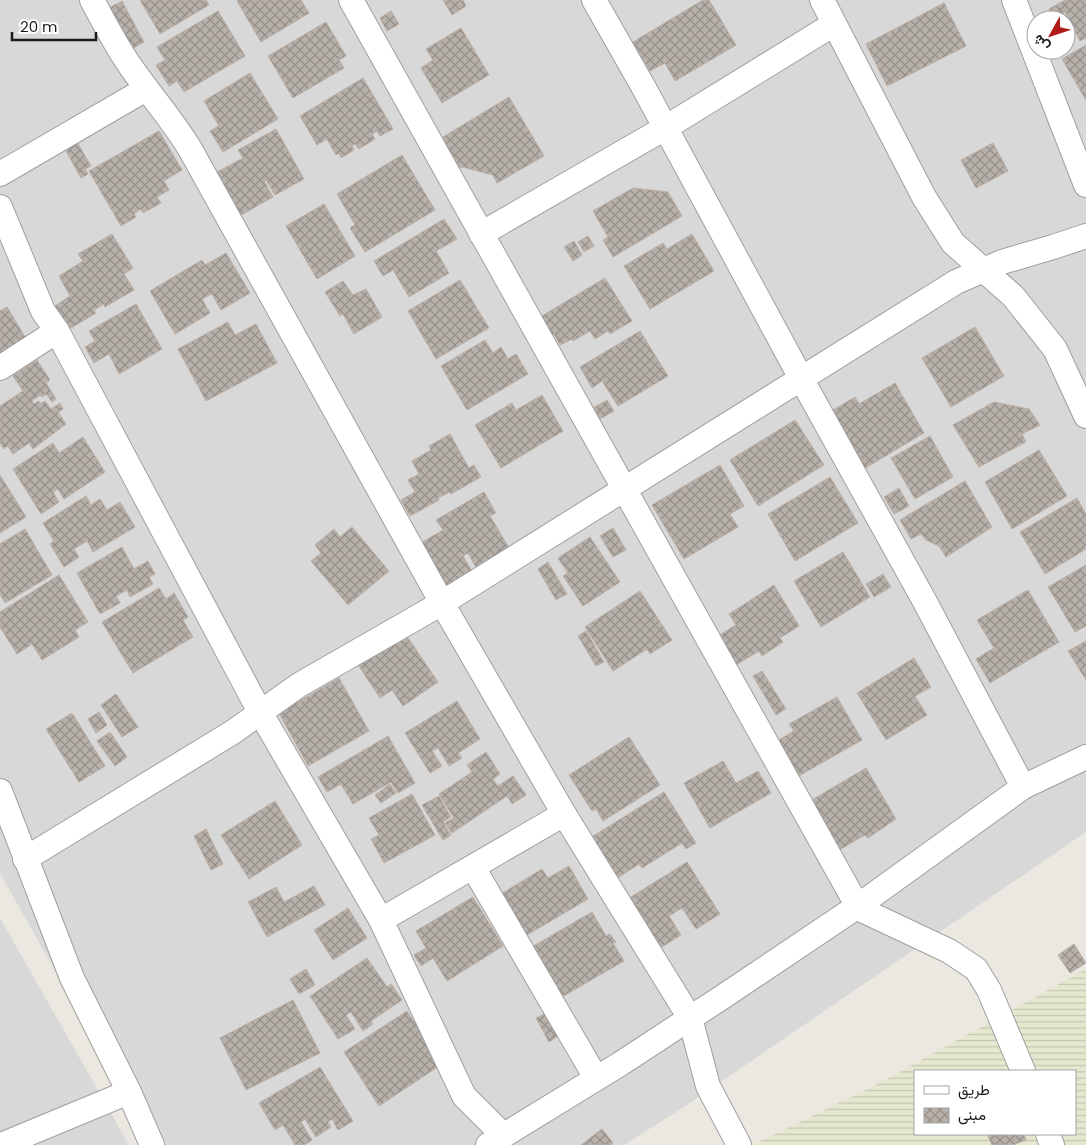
<svg xmlns="http://www.w3.org/2000/svg" width="1086" height="1145" font-family="Poppins,Vazirmatn,sans-serif">
	<style>
		.residential { fill: #d9d8d8; fill-rule: evenodd }
		.farmland { fill: url(#farmland-rules); fill-rule: evenodd }
		.building { fill: url(#building-cross-hatch); stroke: #bbafa5 }
		.lines { fill: none; stroke-linecap: round; stroke-linejoin: round }
		.street-casing { stroke: #9f9f9f; stroke-width: 26 }
		.street { stroke: #fff; stroke-width: 24 }
	</style>
	<defs>
		<pattern id="farmland-rules" width="6" height="5" patternUnits="userSpaceOnUse" patternTransform="scale(1.25)"><rect width="6" height="5" fill="#e5e8ce"/><path d="M0 2.5h6" fill="none" stroke="#c4c6b0"/></pattern>
		<pattern id="building-cross-hatch" width="8" height="8" patternUnits="userSpaceOnUse" patternTransform="scale(1.25)"><rect width="8" height="8" fill="#b8b1ab"/><path d="M0 0l8 8M0 8l8-8" fill="none" stroke="#958f8a"/></pattern>
	</defs>
	<rect width="100%" height="100%" fill="#ebe8e1"/>
	<g class="residential">
		<path d="M0 0H1086V832L684 1107 624 1145H153L0 873ZM1036 20H1066V50H1036Z"/>
		<path d="M0 918 129 1145H0Z"/>
	</g>
	<path class="farmland" d="M1086 969V1145H752L876 1085ZM915 1071H1075V1134H915Z"/>
	<g class="building">
		<path d="M140 0H206L209 5 160 34Z"/>
		<path d="M239 0H301L309 13 261 42 237 1Z"/>
		<path d="M443 0H463L466 6 452 15Z"/>
		<path d="M703 0H709L736 45 675 81 665 63 650 71 633 42Z"/>
		<path d="M1065 0H1086V38L1080 41 1065 12 1054 19 1049 9Z"/>
		<path d="M122 1 144 42 132 49 109 8Z"/>
		<path d="M944 3 966 46 887 86 866 44Z"/>
		<path d="M218 11 245 56 184 92 177 81 169 86 156 65 165 60 157 47Z"/>
		<path d="M391 11 399 24 387 31 380 18Z"/>
		<path d="M326 22 346 56 339 60 344 68 293 98 268 56Z"/>
		<path d="M461 28 489 75 442 103 421 68 433 60 426 49Z"/>
		<path d="M1086 45V100L1062 59Z"/>
		<path d="M250 73 278 119 223 152 210 131 219 126 204 101Z"/>
		<path d="M363 78 393 129 380 136 377 131 372 134 375 139 359 149 355 144 352 146 354 150 341 158 339 153 336 155 327 139 317 145 300 116Z"/>
		<path d="M509 97 544 156 497 183 493 175 463 167 455 169 438 140Z"/>
		<path d="M276 129 304 179 275 195 266 180 264 181 273 197 241 215 217 172 243 158 238 150Z"/>
		<path d="M159 131 182 170 164 181 169 190 157 197 161 203 143 213 141 209 134 214 136 217 121 226 89 171Z"/>
		<path d="M77 142 91 166 85 169 88 174 81 178 65 149Z"/>
		<path d="M993 143 1008 171 976 188 961 160Z"/>
		<path d="M402 155 435 210 365 252 350 228 355 225 337 194Z"/>
		<path d="M633 188 668 192 682 216 613 257 603 240 608 237 593 211Z"/>
		<path d="M324 204 355 256 317 279 286 226Z"/>
		<path d="M444 219 457 239 436 251 449 273 409 297 393 270 383 276 374 261Z"/>
		<path d="M112 234 133 268 124 274 134 290 105 307 104 304 94 310 96 313 66 331 52 308 70 296 59 276 83 261 78 254Z"/>
		<path d="M692 234 714 271 650 309 624 266 663 243 667 249Z"/>
		<path d="M588 236 594 246 584 252 578 242Z"/>
		<path d="M574 241 582 255 573 261 564 247Z"/>
		<path d="M226 253 250 293 221 310 212 294 202 299 210 313 175 334 150 291 202 260 205 265Z"/>
		<path d="M605 278 632 321 610 334 608 331 595 339 590 331 573 341 572 339 560 345 554 334 548 337 537 319Z"/>
		<path d="M460 280 489 328 436 359 408 311Z"/>
		<path d="M343 281 353 295 366 289 382 317 354 334 343 314 340 316 325 292Z"/>
		<path d="M136 304 162 349 119 374 109 354 94 363 85 347 95 341 89 331Z"/>
		<path d="M7 307 25 337 0 353V311Z"/>
		<path d="M228 322 235 335 256 324 277 363 206 401 178 349Z"/>
		<path d="M975 327 1004 376 951 407 922 358Z"/>
		<path d="M640 331 668 376 618 406 602 381 592 388 580 367Z"/>
		<path d="M485 340 493 353 501 347 508 359 516 354 528 374 467 410 441 366Z"/>
		<path d="M37 360 50 380 46 383 56 399 52 402 46 394 42 397 40 395 32 401 34 404 39 401 40 404 45 401 51 409 60 403 63 409 58 412 66 424 33 449 29 443 13 454 8 446 4 449 0 443V406L23 391 13 376Z"/>
		<path d="M895 383 924 433 862 470 828 413 855 397 859 404Z"/>
		<path d="M542 395 563 431 501 468 475 425 512 403 516 410Z"/>
		<path d="M607 400 614 411 600 419 593 408Z"/>
		<path d="M994 402 1029 409 1040 425 1022 434 1026 442 979 467 953 425Z"/>
		<path d="M795 420 824 465 758 506 730 460Z"/>
		<path d="M450 434 469 468 474 465 481 477 451 494 450 492 438 498 439 500 410 516 401 500 415 492 408 480 419 474 412 461 431 450 429 446Z"/>
		<path d="M930 436 953 477 915 499 891 458Z"/>
		<path d="M83 437 105 472 64 499 58 489 53 492 59 502 41 514 13 469 53 443 59 453Z"/>
		<path d="M1039 450 1067 496 1012 529 985 482Z"/>
		<path d="M720 465 744 506 730 514 738 527 684 559 652 505Z"/>
		<path d="M0 475 26 517 0 533Z"/>
		<path d="M830 477 858 523 795 561 768 514Z"/>
		<path d="M965 481 992 527 946 557 939 546 926 540 921 534 911 539 900 520Z"/>
		<path d="M899 488 909 506 894 514 884 497Z"/>
		<path d="M484 492 496 513 490 516 511 551 478 571 468 553 463 556 473 573 446 589 419 544 443 530 436 520Z"/>
		<path d="M86 496 91 505 100 499 107 510 120 502 135 527 93 552 87 541 74 549 79 557 64 567 50 544 54 541 43 523Z"/>
		<path d="M1077 498 1086 514V549L1045 574 1020 532Z"/>
		<path d="M352 527 389 571 348 605 311 561 321 553 315 545 334 529 340 537Z"/>
		<path d="M613 528 626 550 613 557 600 536Z"/>
		<path d="M25 529 52 575 5 603 0 594V544Z"/>
		<path d="M590 537 620 582 583 606 563 576 568 573 558 558Z"/>
		<path d="M122 547 134 569 148 561 155 574 149 577 153 584 130 597 127 590 116 596 120 603 100 614 77 573Z"/>
		<path d="M843 552 870 597 821 627 794 581Z"/>
		<path d="M548 562 567 594 556 600 538 569Z"/>
		<path d="M1086 565V626L1075 632 1048 587Z"/>
		<path d="M883 574 891 587 874 597 866 584Z"/>
		<path d="M59 575 88 622 75 630 79 637 42 660 32 644 17 654 0 627V612Z"/>
		<path d="M774 585 799 626 780 638 783 642 762 656 759 651 736 665 718 636 736 625 729 614Z"/>
		<path d="M159 588 166 599 174 593 188 617 183 620 193 637 133 673 102 622Z"/>
		<path d="M1028 590 1059 642 990 683 976 659 994 648 977 620Z"/>
		<path d="M640 591 672 640 650 654 647 649 613 671 585 627Z"/>
		<path d="M586 631 604 662 596 666 578 636Z"/>
		<path d="M404 632 438 682 403 706 392 690 380 698 357 663Z"/>
		<path d="M1086 641V680L1068 651Z"/>
		<path d="M914 658 931 687 915 696 927 715 886 740 857 693Z"/>
		<path d="M762 671 786 709 776 715 753 676Z"/>
		<path d="M339 678 369 731 308 766 279 713Z"/>
		<path d="M116 694 138 727 122 737 101 705Z"/>
		<path d="M837 697 862 740 797 777 777 741 794 731 789 724Z"/>
		<path d="M457 701 480 739 458 753 462 758 449 766 438 748 432 751 442 766 430 773 405 733Z"/>
		<path d="M99 712 107 725 96 733 88 719Z"/>
		<path d="M72 713 105 766 79 782 46 729Z"/>
		<path d="M110 732 127 757 115 766 97 741Z"/>
		<path d="M388 736 415 783 398 793 391 782 353 804 341 784 327 792 318 777Z"/>
		<path d="M629 737 660 785 603 821 596 809 592 811 569 775Z"/>
		<path d="M486 752 500 774 493 779 498 786 513 776 526 795 512 804 507 796 452 833 445 823 454 818 439 794 472 772 467 765Z"/>
		<path d="M723 761 736 783 758 771 771 793 710 828 684 783Z"/>
		<path d="M866 768 896 819 868 838 865 835 834 853 805 804Z"/>
		<path d="M390 784 396 793 381 803 375 795Z"/>
		<path d="M664 792 696 843 686 849 682 843 642 868 639 864 616 879 590 838Z"/>
		<path d="M412 794 435 835 384 863 371 839 379 835 369 818Z"/>
		<path d="M439 796 451 817 443 822 451 835 443 840 422 805Z"/>
		<path d="M275 801 302 845 249 879 221 835Z"/>
		<path d="M206 829 223 864 211 870 194 836Z"/>
		<path d="M687 862 720 914 696 929 682 908 669 916 681 935 654 952 623 902Z"/>
		<path d="M569 866 588 899 522 938 496 897 542 869 548 878Z"/>
		<path d="M314 886 325 905 267 937 248 902 276 887 284 902Z"/>
		<path d="M473 897 503 946 447 981 433 958 421 966 414 955 426 948 416 931Z"/>
		<path d="M348 908 367 938 333 960 314 930Z"/>
		<path d="M592 912 606 936 610 934 616 942 613 943 624 961 560 998 530 948Z"/>
		<path d="M1074 944 1086 963 1070 973 1058 955Z"/>
		<path d="M367 958 387 987 391 984 402 1000 371 1021 373 1024 363 1031 351 1012 346 1015 355 1029 338 1039 310 996Z"/>
		<path d="M306 969 315 985 299 994 290 979Z"/>
		<path d="M293 1000 320 1053 246 1090 220 1038Z"/>
		<path d="M407 1011 442 1064 379 1106 344 1052Z"/>
		<path d="M544 1014 558 1036 549 1042 536 1018Z"/>
		<path d="M320 1067 353 1121 338 1130 332 1119 328 1122 331 1127 316 1137 305 1119 301 1122 312 1140 304 1145H295L283 1125 275 1130 259 1103Z"/>
		<path d="M602 1129 613 1143 611 1145H581Z"/>
		<path d="M994 1134H1024L1026 1140 1013 1145H992L988 1136Z"/>
	</g>
	<g class="lines">
		<defs>
			<g id="street">
				<path d="M92 0C105 24 117 48 133 70 152 97 173 121 190 149L442 603 564 814 690 1018 708 1086 739 1145"/>
				<path d="M351 0 853 898 864 911 949 951 976 969 989 990 1023 1071"/>
				<path d="M594 0 644 88 802 380 924 600 1023 787"/>
				<path d="M822 0 924 197 953 243 1013 296 1055 349 1086 416"/>
				<path d="M1014 0 1086 185"/>
				<path d="M0 174 146 89"/>
				<path d="M0 207 43 311 57 331 260 712 381 920 464 1096 503 1135"/>
				<path d="M481 234 665 128 834 24"/>
				<path d="M0 368 57 331"/>
				<path d="M0 791 72 978 129 1092 152 1145"/>
				<path d="M25 859 233 732 299 685 442 603 956 282 1002 262 1053 247 1086 236"/>
				<path d="M473 867 596 1078"/>
				<path d="M381 920 564 814"/>
				<path d="M1048 1134 1052 1145"/>
				<path d="M1 1145 129 1092"/>
				<path d="M488 1145 620 1064 724 996 858 906 1023 787 1086 757"/>
			</g>
		</defs>
		<use href="#street" class="street-casing"/>
		<use href="#street" class="street"/>
	</g>
	<rect x="914" y="1070" width="162" height="65" fill="#ffffff" stroke="#a4a4a4"/>
	<rect x="924" y="1086" width="25" height="8" fill="#ffffff" stroke="#a4a4a4"/>
	<text x="958" y="1095" font-size="15" fill="#1b1b1b">طريق</text>
	<rect x="924" y="1108" width="25" height="15" fill="url(#building-cross-hatch)" stroke="#a4a4a4"/>
	<text x="958" y="1120" font-size="15" fill="#1b1b1b">مبنى</text>
	<g transform="translate(1051 35) rotate(230)"><circle r="24" fill="#ffffff" stroke="#a4a4a4"/>
	<path d="M0-4L9 19L0 12L-9 19Z" fill="#af1c17"/>
	<text y="-8" font-size="14" font-weight="bold" text-anchor="middle" fill="#1b1b1b">ش</text>
	</g>
	<path d="M12 32v8h84v-8" fill="none" stroke="#1b1b1b" stroke-width="2.5"/>
	<text x="20" y="32" font-size="15" fill="#1b1b1b" stroke="#ffffff" stroke-width="4" paint-order="stroke">20 m</text>
</svg>
